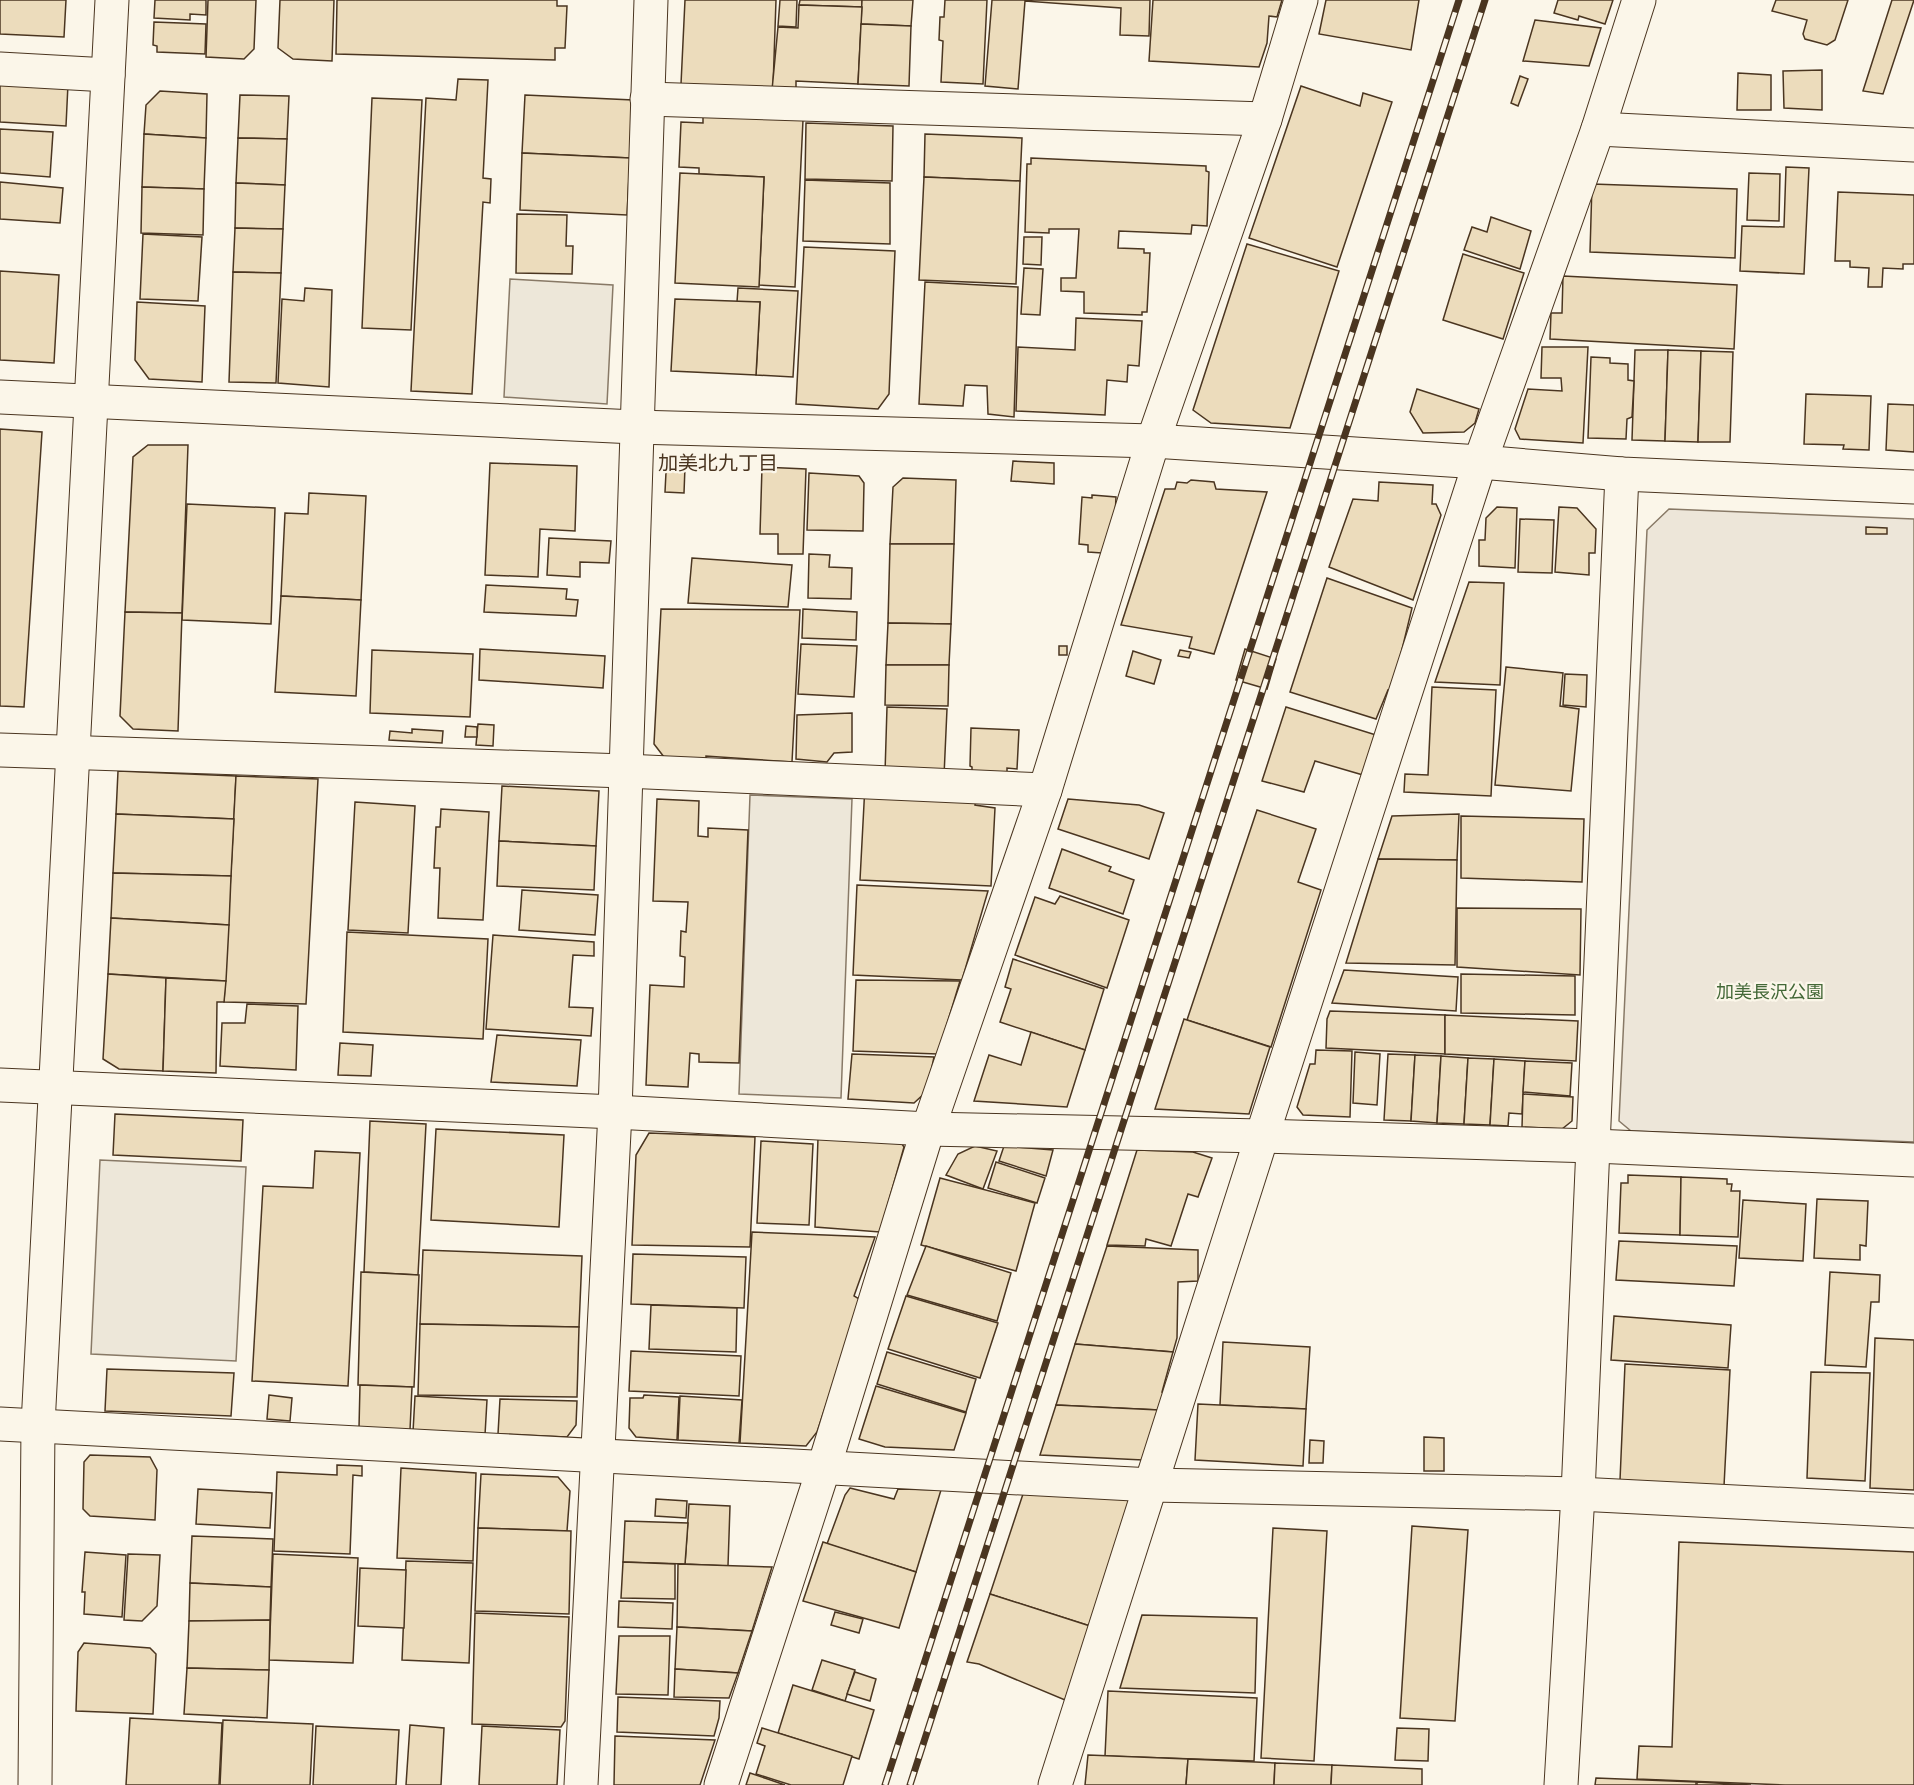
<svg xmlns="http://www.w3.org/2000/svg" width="1914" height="1785" font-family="Barlow,'Noto Sans JP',sans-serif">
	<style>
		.green { fill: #ede6d9; stroke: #887966; stroke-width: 1.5 }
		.parking { fill: #ede7d9; stroke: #887966; stroke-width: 1.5 }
		.building { fill: #ecdcbc; stroke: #4a3520; stroke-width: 1.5 }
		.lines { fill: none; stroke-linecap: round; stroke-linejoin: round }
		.minor-casing { stroke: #4a3520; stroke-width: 35 }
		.minor { stroke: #fbf6e9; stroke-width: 33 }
		.rail-casing { stroke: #4a3520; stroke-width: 7 }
		.rail { stroke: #fbf6e9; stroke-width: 4.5; stroke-dasharray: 14; stroke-linecap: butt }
		.labels { text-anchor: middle; stroke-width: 4.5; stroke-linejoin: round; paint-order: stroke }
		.park-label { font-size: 18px; fill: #436837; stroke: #fbf6e9 }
		.neighbourhood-label { font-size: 20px; fill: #4a3520; stroke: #fbf6e9 }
	</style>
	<rect width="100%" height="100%" fill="#fbf6e9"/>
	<path class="green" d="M1669 509 1914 519V1142L1631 1131 1619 1121 1647 530Z"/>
	<g class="parking">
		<path d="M510 279 613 285 607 404 504 397Z"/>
		<path d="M750 795 852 799 841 1098 739 1094Z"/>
		<path d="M100 1160 246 1167 236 1361 91 1354Z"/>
	</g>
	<g class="building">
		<path d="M0 0H66L64 37 0 34Z"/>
		<path d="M155 0H206V15L190 14V20L154 18Z"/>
		<path d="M208 0H256L254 49 244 59 206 57Z"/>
		<path d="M280 0H334L332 61 293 59 278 48Z"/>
		<path d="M337 0H557V6H567L565 48H555V60L336 54Z"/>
		<path d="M685 0H776L773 88 681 84Z"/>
		<path d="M780 0H797L796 27 778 26Z"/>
		<path d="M800 0H862V7L799 5Z"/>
		<path d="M862 0H913L911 26 861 24Z"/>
		<path d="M945 0H987L983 84 941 82 943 41 939 40 940 17H944Z"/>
		<path d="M992 0H1150L1149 36 1120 35 1121 8 1025 1 1018 89 985 86Z"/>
		<path d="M1153 0H1282L1277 17 1269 16 1267 43 1259 67 1149 61Z"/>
		<path d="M1326 0H1419L1411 50 1319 34Z"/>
		<path d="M1558 0H1613L1605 24 1579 16 1578 20 1554 13Z"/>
		<path d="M1776 0H1848L1835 40 1827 45 1805 39 1803 34 1807 20 1772 11Z"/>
		<path d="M1892 0H1914L1883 94 1863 91Z"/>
		<path d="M799 5 862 7 858 84 796 81V92L772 90 778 27 798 28Z"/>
		<path d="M1535 20 1601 28 1589 66 1523 61Z"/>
		<path d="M154 22 206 24 205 54 157 52V46L153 45Z"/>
		<path d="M861 24 911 26 909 86 858 84Z"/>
		<path d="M1822 70V110L1784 108 1783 71Z"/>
		<path d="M1738 73 1771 75V110H1737Z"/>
		<path d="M1520 76 1528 79 1518 106 1511 103Z"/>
		<path d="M458 79 488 80 483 178 491 179 490 203 483 202 472 394 411 391 426 98 456 100Z"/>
		<path d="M0 81 68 84 66 126 0 122Z"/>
		<path d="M1301 86 1360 106 1363 93 1392 102 1337 267 1249 238Z"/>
		<path d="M160 91 207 94 206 138 144 134 146 105Z"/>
		<path d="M240 95 289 96 287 139 238 138Z"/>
		<path d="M525 95 633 100 630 158 522 153Z"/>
		<path d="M372 98 422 100 411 330 362 328Z"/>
		<path d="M703 116 803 120 795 287 759 285 764 177 699 174V168L679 167 681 122 703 123Z"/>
		<path d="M806 123 893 126 892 181 805 179Z"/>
		<path d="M0 129 53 132 50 177 0 173Z"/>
		<path d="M144 134 206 138 204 189 142 187Z"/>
		<path d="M925 134 1022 138 1020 181 924 177Z"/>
		<path d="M238 138 287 139 285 185 236 183Z"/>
		<path d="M522 153 630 158 627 215 520 210Z"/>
		<path d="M1031 158 1206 166V171L1209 172 1207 226 1192 225 1191 234 1119 231 1118 248 1144 249V253H1150L1147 312H1142V315L1084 313V292L1061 291V278H1076L1079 229H1049V233L1025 232 1027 164H1031Z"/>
		<path d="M1786 167 1809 168 1804 274 1740 271 1742 226 1784 227Z"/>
		<path d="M680 173 764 177 759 287 675 283Z"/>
		<path d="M1749 173 1780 174 1779 221 1747 220Z"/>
		<path d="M924 177 1020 181 1016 284 919 280Z"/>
		<path d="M805 180 890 183V244L803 241Z"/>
		<path d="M0 182 63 188 60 223 0 219Z"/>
		<path d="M236 183 285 185 283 229 235 228Z"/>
		<path d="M1592 184 1737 189 1735 258 1590 252Z"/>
		<path d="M142 187 204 189 203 235 141 233Z"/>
		<path d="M1838 192 1914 195V264H1903V269L1883 268 1882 287H1868L1869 268 1850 267V261H1835Z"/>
		<path d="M517 214 567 215 566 246H573L572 274 516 273Z"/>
		<path d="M1491 217 1531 231 1520 269 1464 250 1472 227 1487 232Z"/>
		<path d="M235 228 283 229 281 273 233 272Z"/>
		<path d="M143 234 202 237 198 301 140 299Z"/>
		<path d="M1024 237H1042L1041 265 1023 264Z"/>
		<path d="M1247 244 1339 271 1290 428 1211 423 1193 410Z"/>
		<path d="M804 247 895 251 889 394 878 409 796 404Z"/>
		<path d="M1463 254 1524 273 1503 339 1443 320Z"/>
		<path d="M1024 268 1043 269 1040 315 1021 314Z"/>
		<path d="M0 271 59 275 54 363 0 360Z"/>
		<path d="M233 272 281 273 276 383 229 382Z"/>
		<path d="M1563 276 1737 285 1734 349 1550 339 1551 313H1562Z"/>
		<path d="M925 282 1018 287 1014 417 988 414 987 386 965 385 963 406 919 404Z"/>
		<path d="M305 288 332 290 329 387 278 383 282 299 304 301Z"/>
		<path d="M738 288 798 291 793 377 756 375 760 302H737Z"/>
		<path d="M675 299 760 302 756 375 671 371Z"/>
		<path d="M137 302 205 306 202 382 149 379 135 360Z"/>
		<path d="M1076 318 1142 321 1139 366 1128 365 1127 382 1107 380 1105 415 1016 411 1018 347 1075 350Z"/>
		<path d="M1542 347H1588L1583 443 1520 439 1515 429 1528 389 1562 391 1561 378H1541Z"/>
		<path d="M1635 350H1668L1665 441 1632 440Z"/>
		<path d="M1668 350 1701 351 1698 442 1665 441Z"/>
		<path d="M1701 351 1733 352 1730 442H1698Z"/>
		<path d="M1591 357 1610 358V363L1628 364V380L1634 381 1632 417 1627 419 1626 439 1588 438Z"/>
		<path d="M1417 389 1479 409 1475 423 1464 432 1423 433 1410 412Z"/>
		<path d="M1806 394 1871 396 1869 450 1843 449 1844 445 1804 444Z"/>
		<path d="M1888 404 1914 405V452L1886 450Z"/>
		<path d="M0 429 42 432 24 707 0 706Z"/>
		<path d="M148 445H188L182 613 125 612 133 457Z"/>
		<path d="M1013 461 1054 463V484L1011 481Z"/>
		<path d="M490 463 577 466 575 531 540 529 538 577 485 575Z"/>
		<path d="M672 467H685L684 493 665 492 666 472Z"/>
		<path d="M762 467 806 469 803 554H778V534H760Z"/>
		<path d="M809 473 859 476 864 483 863 531 807 530Z"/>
		<path d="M903 478 956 480 954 544H890L893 487Z"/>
		<path d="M1191 480 1214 482 1216 489 1267 492 1214 654 1189 648 1192 637 1121 625 1165 489H1175L1177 482 1187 483Z"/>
		<path d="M1379 482 1433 485 1432 504H1436L1441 515 1413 600 1329 567 1353 499 1378 501Z"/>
		<path d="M309 493 366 496 361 600 281 596 285 513 308 514Z"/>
		<path d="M1092 495 1116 497 1115 517 1102 553 1088 552V545L1079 544 1082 497 1092 498Z"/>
		<path d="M187 504 275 508 271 624 182 620Z"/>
		<path d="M1497 507 1517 508 1515 568 1479 566V540H1485L1486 518Z"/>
		<path d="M1559 507 1577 508 1596 529 1595 553H1589V575L1555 572Z"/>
		<path d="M1520 519 1554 520 1552 573 1518 572Z"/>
		<path d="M1866 527 1887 528V534H1866Z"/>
		<path d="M549 538 611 541 609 563 580 562V577L547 575Z"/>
		<path d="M890 544H954L951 624 888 623Z"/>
		<path d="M809 554 830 555 829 567 852 568 851 599 808 598Z"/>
		<path d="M692 558 792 565 788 607 688 603Z"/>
		<path d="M1327 578 1412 608 1392 691 1388 690 1376 719 1290 692Z"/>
		<path d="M1469 582 1504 583 1500 685 1435 682Z"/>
		<path d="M486 585 567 589 566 599 578 600 576 616 484 612Z"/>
		<path d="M281 596 361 600 356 696 275 692Z"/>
		<path d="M661 609 800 610 792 762 706 756V764L664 757 654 744Z"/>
		<path d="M803 609 857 612 856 640 802 638Z"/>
		<path d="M125 612 182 613 178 731 133 729 120 716Z"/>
		<path d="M888 623 951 624 949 665H886Z"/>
		<path d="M801 644 857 646 854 697 798 694Z"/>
		<rect x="1059" y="646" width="8" height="9"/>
		<path d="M480 649 605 656 603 688 479 680Z"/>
		<path d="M1245 649 1276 659 1267 689 1236 680Z"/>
		<path d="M372 650 473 654 470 717 370 713Z"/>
		<path d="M1180 650 1191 652 1189 658 1178 656Z"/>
		<path d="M1133 651 1161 660 1154 684 1126 676Z"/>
		<path d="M886 665H949L948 706 885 705Z"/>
		<path d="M1506 667 1563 673 1560 706 1579 709 1571 791 1495 785Z"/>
		<path d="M1565 674 1587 675 1586 707 1563 705Z"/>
		<path d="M1432 687 1496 690 1491 796 1404 792 1405 774 1428 775Z"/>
		<path d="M887 707 947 709 944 776 885 773Z"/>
		<path d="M1286 707 1376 735 1363 775 1315 761 1304 792 1262 781Z"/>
		<path d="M852 713V752L834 753 827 762 796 759 797 715Z"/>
		<path d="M478 724 494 725 493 746 476 745Z"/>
		<path d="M466 726 477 727V737H465Z"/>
		<path d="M971 728 1019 730 1017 769 1007 768V777L972 776V767L970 766Z"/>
		<path d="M412 729 443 731 442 743 389 740 390 731 412 733Z"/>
		<path d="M118 771 236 776 234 819 116 814Z"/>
		<path d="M236 776 318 779 306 1004 224 1002Z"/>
		<path d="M865 785 977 791 975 805 995 808 991 886 860 880Z"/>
		<path d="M502 786 599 791 596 846 499 841Z"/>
		<path d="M657 799 699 801 698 836 708 837V828L748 830 739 1063 699 1062V1054L690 1053 688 1087 646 1085 650 985 684 987 685 957 680 956 681 931 686 932 688 902 653 901Z"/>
		<path d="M1068 799 1139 805 1164 813 1149 859 1058 829Z"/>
		<path d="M355 802 415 806 408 933 348 930Z"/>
		<path d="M441 809 489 812 483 920 438 918 440 868H434L436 827H440Z"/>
		<path d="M1257 810 1316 829 1298 882 1321 890 1271 1047 1187 1020Z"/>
		<path d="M116 814 234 819 231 876 113 873Z"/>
		<path d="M1459 814 1457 860 1378 859 1392 816Z"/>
		<path d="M1461 816 1584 819 1582 882 1461 878Z"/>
		<path d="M499 841 596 846 594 890 497 886Z"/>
		<path d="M1062 849 1111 867 1109 871 1134 880 1123 914 1049 888Z"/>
		<path d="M1378 859 1457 860 1455 965 1346 963Z"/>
		<path d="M113 873 231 876 229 925 111 918Z"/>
		<path d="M857 885 988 891 962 980 853 975Z"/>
		<path d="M522 890 598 895 595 935 519 930Z"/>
		<path d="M1060 896 1129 920 1107 988 1015 955 1035 897 1055 904Z"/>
		<path d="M1457 908 1581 909 1580 975 1457 967Z"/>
		<path d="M111 918 229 925 226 981 108 974Z"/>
		<path d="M347 932 488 939 483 1039 343 1032Z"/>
		<path d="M493 935 594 942V956L573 955 569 1007 593 1008 591 1036 486 1029Z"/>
		<path d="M1013 959 1104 989 1085 1050 1000 1022 1011 989 1005 987Z"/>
		<path d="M1344 970 1458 977 1456 1011 1332 1003Z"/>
		<path d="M108 974 166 978 163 1071 119 1069 103 1059Z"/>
		<path d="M1461 974 1575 976V1015L1461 1013Z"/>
		<path d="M166 978 226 981 224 1002H217L216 1073 163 1071Z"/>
		<path d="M856 980 960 981 938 1054 853 1051Z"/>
		<path d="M247 1004 298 1006 296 1070 220 1066 222 1023H245Z"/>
		<path d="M1330 1011 1445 1015V1054L1326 1048 1327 1019Z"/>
		<path d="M1445 1015 1578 1021 1576 1061 1445 1054Z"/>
		<path d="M1184 1019 1270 1047 1249 1114 1155 1109Z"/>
		<path d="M1031 1032 1085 1050 1067 1107 974 1101 989 1055 1021 1065Z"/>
		<path d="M497 1035 581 1040 577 1086 491 1082Z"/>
		<path d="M340 1043 373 1045 371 1076 338 1075Z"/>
		<path d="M1316 1050 1352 1051 1350 1117 1303 1115 1297 1107 1310 1064H1315Z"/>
		<path d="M1355 1052 1380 1054 1377 1105 1353 1103Z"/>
		<path d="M852 1054 934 1057 927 1091 914 1103 848 1099Z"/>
		<path d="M1388 1054 1415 1055 1411 1121 1384 1120Z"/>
		<path d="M1415 1055 1441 1056 1437 1123 1411 1121Z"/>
		<path d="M1441 1056 1468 1058 1464 1124 1437 1123Z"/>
		<path d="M1468 1058 1494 1059 1490 1125 1464 1124Z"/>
		<path d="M1494 1059 1525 1061 1522 1114 1509 1113 1508 1126 1490 1125Z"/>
		<path d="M1525 1061 1572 1063 1570 1096 1523 1092Z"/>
		<path d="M1523 1094 1573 1097 1572 1121 1562 1129 1522 1127Z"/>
		<path d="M115 1114 243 1120 241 1161 113 1155Z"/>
		<path d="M370 1121 426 1124 418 1275 364 1272Z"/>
		<path d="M436 1129 564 1135 559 1227 431 1220Z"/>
		<path d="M649 1133 755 1137 750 1247 632 1245 636 1155Z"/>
		<path d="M818 1138 900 1141 904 1147 880 1232 815 1227Z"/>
		<path d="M761 1141 813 1144 809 1225 757 1223Z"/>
		<path d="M975 1146 997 1151 983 1189 946 1175 958 1154Z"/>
		<path d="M1004 1146 1053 1150 1046 1176 999 1161Z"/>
		<path d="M1137 1150 1193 1152 1212 1158 1198 1197 1188 1194 1171 1246 1146 1239 1145 1246 1107 1245Z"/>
		<path d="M315 1151 360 1153 348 1386 252 1381 263 1186 313 1188Z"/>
		<path d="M996 1162 1045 1178 1037 1203 988 1188Z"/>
		<path d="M1628 1175 1681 1177 1680 1235 1619 1233 1621 1183H1628Z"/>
		<path d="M1681 1177 1727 1179V1184H1732L1731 1191H1740L1738 1237 1680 1235Z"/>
		<path d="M940 1178 1035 1203 1016 1271 921 1245Z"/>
		<path d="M1817 1199 1868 1201 1866 1246 1860 1245V1260L1814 1258Z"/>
		<path d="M1743 1200 1806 1204 1803 1261 1739 1258Z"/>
		<path d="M752 1232 875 1237 854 1296 861 1300 817 1432 806 1446 740 1443Z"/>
		<path d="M1619 1241 1737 1246 1734 1286 1616 1280Z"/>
		<path d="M926 1246 1011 1273 997 1321 907 1295Z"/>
		<path d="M1107 1246 1198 1250V1281L1178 1282 1177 1338 1173 1352 1075 1344Z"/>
		<path d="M423 1250 582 1256 579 1327 420 1324Z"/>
		<path d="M633 1254 746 1257 744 1308 631 1304Z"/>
		<path d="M361 1272 419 1275 414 1387 358 1385Z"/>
		<path d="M1830 1272 1880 1275 1879 1302H1871L1866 1367 1825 1365Z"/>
		<path d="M906 1296 998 1323 980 1378 888 1349Z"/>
		<path d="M651 1305 737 1308 736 1352 649 1349Z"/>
		<path d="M1614 1316 1731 1325 1728 1368 1611 1360Z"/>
		<path d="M420 1324 579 1327 577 1397 418 1395Z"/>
		<path d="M1875 1338 1914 1340V1490L1870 1488Z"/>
		<path d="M1223 1342 1310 1347 1306 1409 1220 1405Z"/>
		<path d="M1075 1344 1173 1352 1162 1392H1165L1159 1410 1056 1405Z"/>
		<path d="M631 1351 741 1356 739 1396 629 1391Z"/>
		<path d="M887 1352 976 1379 966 1412 877 1384Z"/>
		<path d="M1625 1364 1730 1370 1724 1486 1620 1480Z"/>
		<path d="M107 1369 234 1373 231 1416 105 1411Z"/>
		<path d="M1811 1372 1870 1373 1865 1481 1807 1478Z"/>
		<path d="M360 1385 412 1387 410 1430 359 1428Z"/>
		<path d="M876 1386 966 1413 954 1450 885 1447 859 1439Z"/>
		<path d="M269 1395 292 1398 290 1421 267 1419Z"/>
		<path d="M644 1395 679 1397 677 1440 636 1437 629 1428 630 1398H643Z"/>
		<path d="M415 1396 487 1400 485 1435 413 1432Z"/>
		<path d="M680 1396 742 1400 739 1443 678 1440Z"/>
		<path d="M500 1399 577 1401 576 1425 567 1437 498 1434Z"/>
		<path d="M1198 1404 1306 1409 1303 1466 1195 1460Z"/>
		<path d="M1056 1405 1159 1410 1143 1460 1040 1455Z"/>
		<path d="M1424 1437 1444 1438V1471H1424Z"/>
		<path d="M1310 1440 1324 1441 1323 1463H1309Z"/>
		<path d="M90 1455 150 1457 157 1470 155 1520 90 1516 83 1509 84 1462Z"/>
		<path d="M337 1465 362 1466V1476L353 1475 350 1554 274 1551 277 1472 337 1475Z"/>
		<path d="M401 1468 476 1473 473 1561 397 1558Z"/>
		<path d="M481 1474 558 1477 570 1491 567 1531 478 1528Z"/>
		<path d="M850 1488 894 1499 898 1489 941 1490 916 1572 827 1544 845 1495Z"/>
		<path d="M198 1489 272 1493 270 1528 196 1524Z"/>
		<path d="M1023 1494 1131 1498 1090 1626 990 1594Z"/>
		<path d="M656 1499 687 1501 686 1518 655 1516Z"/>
		<path d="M689 1504 730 1506 728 1566 685 1564Z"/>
		<path d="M625 1521 688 1523 685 1564 623 1562Z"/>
		<path d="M1412 1526 1468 1530 1455 1721 1400 1718Z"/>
		<path d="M478 1528 571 1531 569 1614 475 1611Z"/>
		<path d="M1273 1528 1327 1531 1314 1761 1261 1758Z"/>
		<path d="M192 1536 273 1539 271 1587 190 1583Z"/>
		<path d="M823 1542 916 1572 899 1628 803 1601Z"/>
		<path d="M1679 1542 1914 1552V1785H1785L1637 1779 1639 1746 1672 1747Z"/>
		<path d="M85 1552 126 1555 122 1617 84 1614 85 1592H82Z"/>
		<path d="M128 1554 160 1555 157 1606 142 1621 124 1620Z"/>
		<path d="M273 1554 358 1558 353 1663 269 1660Z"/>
		<path d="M406 1561 473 1563 469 1663 402 1660Z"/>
		<path d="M623 1562 675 1564V1599L621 1598Z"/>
		<path d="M678 1564 772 1567 752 1631 677 1627Z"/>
		<path d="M360 1568 406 1570 404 1628 358 1626Z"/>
		<path d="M190 1583 271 1587 270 1620 189 1621Z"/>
		<path d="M990 1594 1090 1626 1065 1700 979 1664 967 1662Z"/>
		<path d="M619 1601 673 1603 672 1629 618 1627Z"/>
		<path d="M835 1612 863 1619 859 1633 831 1625Z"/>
		<path d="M475 1613 569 1617 565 1721 561 1727 472 1724Z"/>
		<path d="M1142 1615 1257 1618 1255 1693 1120 1688Z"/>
		<path d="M270 1620 269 1670 187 1668 189 1621Z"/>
		<path d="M677 1627 752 1631 738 1673 675 1669Z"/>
		<path d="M619 1636H670L668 1695 616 1694Z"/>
		<path d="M84 1643 150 1648 156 1654 153 1714 76 1711 78 1652Z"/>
		<path d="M822 1660 855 1670 845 1701 812 1690Z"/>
		<path d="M187 1668 269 1670 267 1718 184 1714Z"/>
		<path d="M675 1669 738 1673 729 1698 674 1697Z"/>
		<path d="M855 1672 876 1679 870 1701 847 1694Z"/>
		<path d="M793 1685 874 1710 859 1759 778 1733Z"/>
		<path d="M1108 1691 1257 1698 1254 1761 1105 1756Z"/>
		<path d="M618 1697 720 1701 719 1718 714 1736 617 1732Z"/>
		<path d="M130 1718 222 1723 219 1785H126Z"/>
		<path d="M223 1720 313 1724 310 1785H220Z"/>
		<path d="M410 1725 444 1728 441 1785H406Z"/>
		<path d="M316 1726 399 1730 396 1785H313Z"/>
		<path d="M482 1726 560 1730 557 1785H479Z"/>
		<path d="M762 1728 852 1756 843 1785H791L756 1774 765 1746 757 1743Z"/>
		<path d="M1397 1728 1429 1729 1428 1761 1395 1760Z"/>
		<path d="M615 1736 715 1740 700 1785H614Z"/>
		<path d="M1088 1755 1188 1759 1186 1785H1085Z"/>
		<path d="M1188 1759 1275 1763 1274 1785H1186Z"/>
		<path d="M1275 1763 1332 1765 1331 1785H1274Z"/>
		<path d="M1332 1765 1422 1769V1785H1331Z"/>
		<path d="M750 1773 785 1785H746Z"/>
		<path d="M1596 1778 1696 1782V1785H1595Z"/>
		<path d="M1697 1782 1751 1785H1697Z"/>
	</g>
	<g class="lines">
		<defs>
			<g id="minor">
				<path d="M0 69 108 75"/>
				<path d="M647 99 1265 119"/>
				<path d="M1598 129 1914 145"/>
				<path d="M0 397 635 427 1153 441 1480 462 1622 474 1914 487"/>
				<path d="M0 750 625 771 1045 790"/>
				<path d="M0 1085 615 1112 928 1129 1262 1136 1594 1146 1914 1160"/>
				<path d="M0 1424 1152 1485 1578 1494 1914 1511"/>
				<path d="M35 1785 38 1425 112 0"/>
				<path d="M581 1785 615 1112 651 0"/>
				<path d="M721 1785 824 1467 928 1129 1045 790 1153 441 1265 119 1301 0"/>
				<path d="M1055 1785 1262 1136 1480 462 1598 129 1639 0"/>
				<path d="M1561 1785 1578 1494 1622 474"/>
			</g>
		</defs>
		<use href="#minor" class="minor-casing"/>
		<use href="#minor" class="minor"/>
		<defs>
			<g id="rail">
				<path d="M885 1785 1459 0"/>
				<path d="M910 1785 1485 0"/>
			</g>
		</defs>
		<use href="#rail" class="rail-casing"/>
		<use href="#rail" class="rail"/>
	</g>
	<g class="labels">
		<g class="park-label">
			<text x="1770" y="998">加美長沢公園</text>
		</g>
		<g class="neighbourhood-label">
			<text x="718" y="470">加美北九丁目</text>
		</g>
	</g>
</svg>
